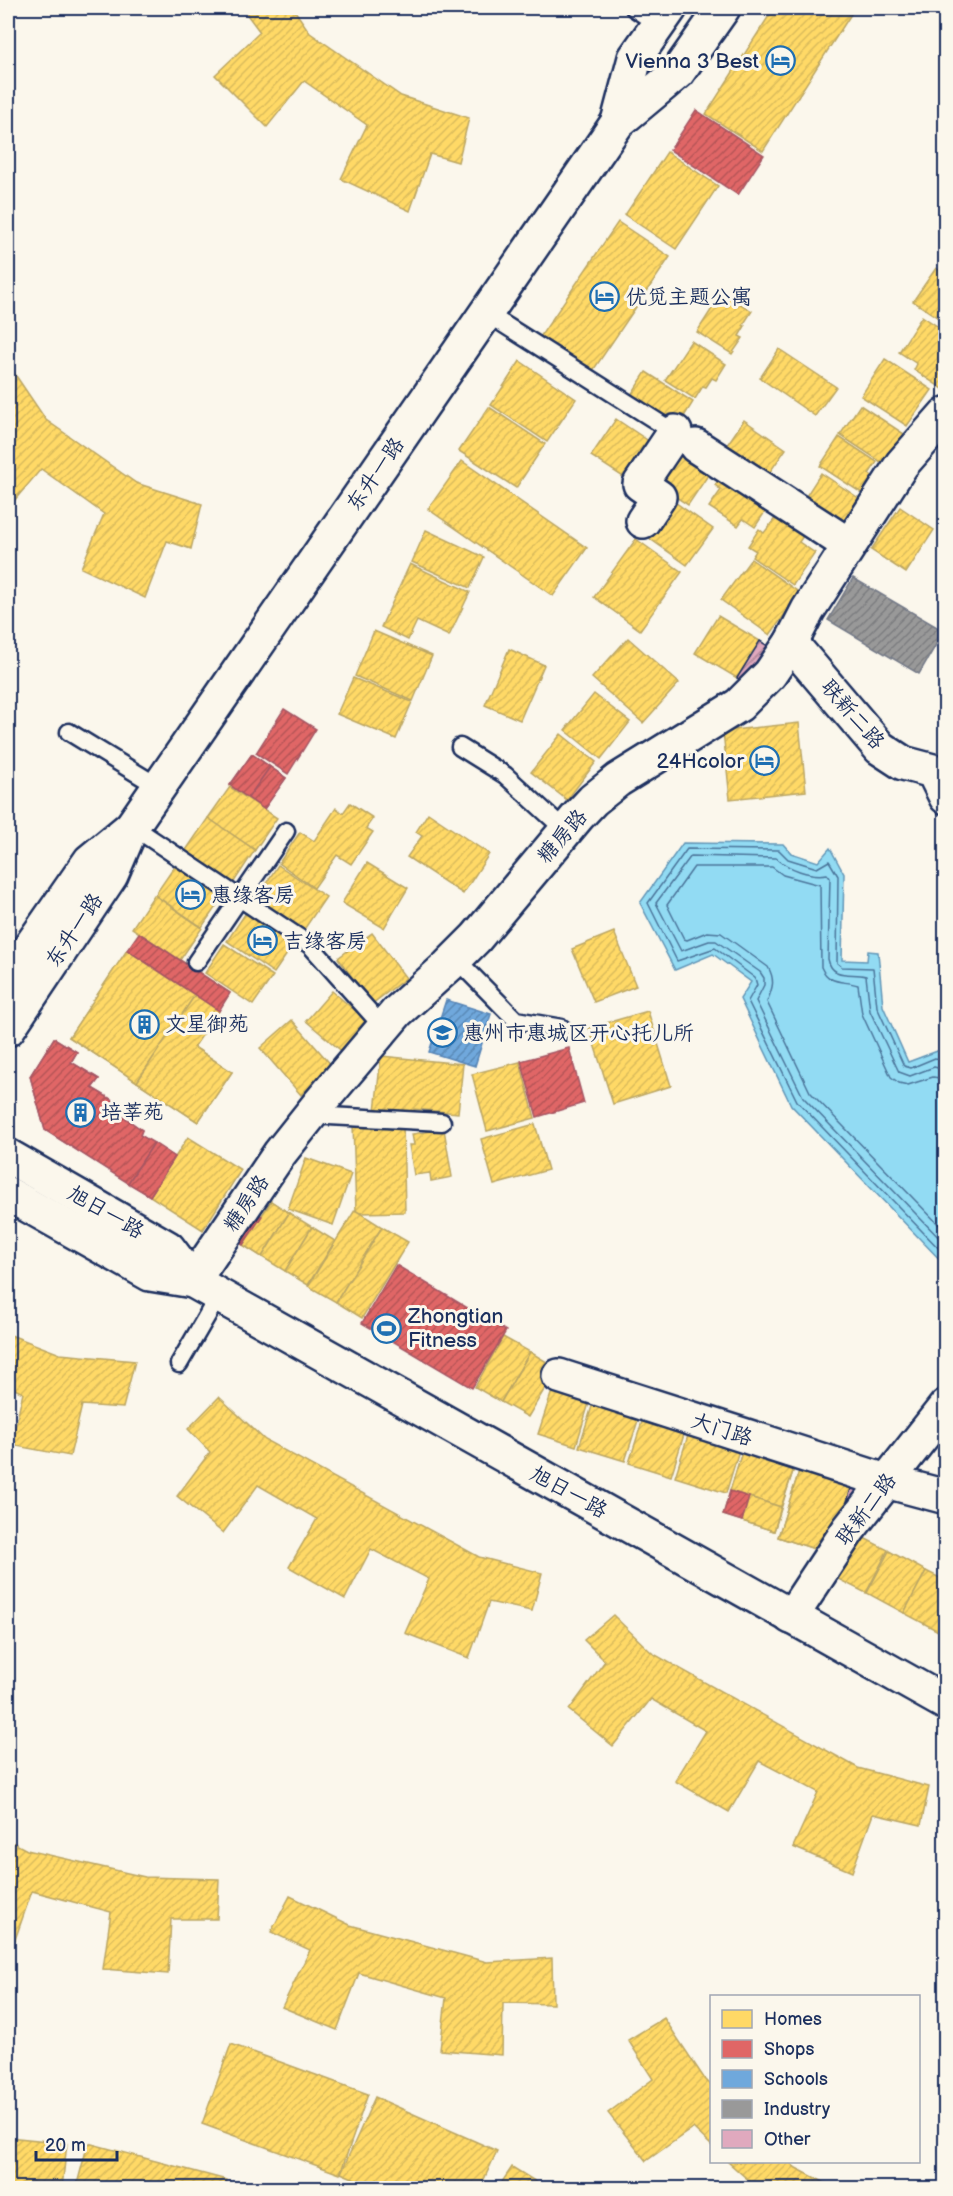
<svg xmlns="http://www.w3.org/2000/svg" width="953" height="2196" font-family="'Balsamiq Sans','LXGW WenKai TC',sans-serif">
	<style>
		.water { fill: #92dbf3; stroke: #6296b7; stroke-width: 1.5 }
		.homes { fill: url(#homes-hatch); stroke: #bba664; stroke-width: 1.5 }
		.shops { fill: url(#shops-hatch); stroke: #a55664; stroke-width: 1.5 }
		.schools { fill: url(#schools-hatch); stroke: #5684b6; stroke-width: 1.5 }
		.industry { fill: url(#industry-hatch); stroke: #737987; stroke-width: 1.5 }
		.lines { fill: none; stroke-linecap: round; stroke-linejoin: round }
		.shore { stroke: #4b749a; stroke-width: 1.5 }
		.building { fill: url(#building-hatch); stroke: #1b2f5e; stroke-width: 1.5 }
		.lane-casing { stroke: #1b2f5e; stroke-width: 21 }
		.street-casing { stroke: #1b2f5e; stroke-width: 38 }
		.lane { stroke: #fbf7ec; stroke-width: 16 }
		.street { stroke: #fbf7ec; stroke-width: 33 }
		.labels { text-anchor: middle; stroke-width: 6; stroke-linejoin: round; paint-order: stroke }
		.poi-label { font-size: 21px; fill: #1b2f5e; stroke: #fbf7ec; text-anchor: start }
		.street-label { font-size: 21px; fill: #1b2f5e; stroke: #fbf7ec }
	</style>
	<defs>
		<pattern id="homes-hatch" width="6" height="6" patternUnits="userSpaceOnUse" patternTransform="scale(1.5)"><rect width="6" height="6" fill="#ffd966"/><path d="M-1 1l2-2M0 6l6-6M5 7l2-2" fill="none" stroke="#dabb5b"/></pattern>
		<pattern id="shops-hatch" width="6" height="6" patternUnits="userSpaceOnUse" patternTransform="scale(1.5)"><rect width="6" height="6" fill="#e06666"/><path d="M-1 1l2-2M0 6l6-6M5 7l2-2" fill="none" stroke="#b55457"/></pattern>
		<pattern id="schools-hatch" width="6" height="6" patternUnits="userSpaceOnUse" patternTransform="scale(1.5)"><rect width="6" height="6" fill="#6fa8dc"/><path d="M-1 1l2-2M0 6l6-6M5 7l2-2" fill="none" stroke="#5a89b6"/></pattern>
		<pattern id="industry-hatch" width="6" height="6" patternUnits="userSpaceOnUse" patternTransform="scale(1.5)"><rect width="6" height="6" fill="#999"/><path d="M-1 1l2-2M0 6l6-6M5 7l2-2" fill="none" stroke="#7c7d80"/></pattern>
		<pattern id="building-hatch" width="6" height="6" patternUnits="userSpaceOnUse" patternTransform="scale(1.5)"><rect width="6" height="6" fill="#e0a9be"/><path d="M-1 1l2-2M0 6l6-6M5 7l2-2" fill="none" stroke="#b58a9e"/></pattern>
	</defs>
	<rect width="100%" height="100%" fill="#fbf7ec"/>
	<filter id="ink" filterUnits="userSpaceOnUse"><feTurbulence type="fractalNoise" baseFrequency=".0167" numOctaves="2"/><feDisplacementMap in="SourceGraphic" scale="12" xChannelSelector="R" yChannelSelector="G"/><feConvolveMatrix kernelMatrix="1 2 1 2 8 2 1 2 1" color-interpolation-filters="sRGB"/></filter>
	<g filter="url(#ink)">
		<path class="water" d="M683 843 783 844 791 853 818 862 830 848 844 874 842 960 867 961 868 951 878 952 883 1006 908 1062 940 1050 945 1063V1265L791 1105 740 999 751 982 713 954 675 970 640 903Z"/>
		<g class="homes">
			<path d="M242 8H293L310 33 401 96 469 118 458 162 430 154 410 211 341 179 367 125 304 81 267 127 215 75 260 32Z"/>
			<path d="M774 8H855L763 151 706 114Z"/>
			<path d="M667 152 718 186 676 249 625 215Z"/>
			<path d="M618 222 670 257 592 372 540 337Z"/>
			<path d="M936 268 946 275V323L913 301Z"/>
			<path d="M722 293 752 311 743 325 745 326 739 336 743 338 732 354 697 332Z"/>
			<path d="M922 316 946 332V385L943 389 914 370 917 364 899 352Z"/>
			<path d="M691 341 726 364 716 380 712 378 706 387 703 386 695 399 665 380Z"/>
			<path d="M779 349 836 387 815 416 760 378Z"/>
			<path d="M885 359 932 390 907 426 861 396Z"/>
			<path d="M520 361 576 399 547 442 491 405Z"/>
			<path d="M8 364 46 420 136 483 202 504 191 549 167 541 145 598 81 568 104 514 41 469 8 508Z"/>
			<path d="M646 372 693 402 675 431 627 401Z"/>
			<path d="M860 405 904 434 884 464 840 435Z"/>
			<path d="M489 407 545 444 516 488 459 451Z"/>
			<path d="M616 419 659 448 634 484 591 456Z"/>
			<path d="M744 420 786 449 760 486 718 458Z"/>
			<path d="M679 436 717 462 688 505 650 480Z"/>
			<path d="M839 437 877 462 869 474 874 477 863 494 820 466Z"/>
			<path d="M462 461 587 548 553 596 428 509Z"/>
			<path d="M726 469 773 500 755 527 743 519 738 526 709 507 721 490 715 485Z"/>
			<path d="M821 473 860 499 837 535 797 510Z"/>
			<path d="M672 500 713 529 687 565 646 536Z"/>
			<path d="M900 507 934 530 906 573 871 550Z"/>
			<path d="M776 517 803 536 799 542 815 553 793 585 752 557 756 551 748 546 759 529 764 533Z"/>
			<path d="M426 530 484 557 470 588 412 562Z"/>
			<path d="M636 539 682 572 640 630 594 597Z"/>
			<path d="M751 559 800 593 770 635 721 600Z"/>
			<path d="M410 564 470 592 449 636 417 621 408 640 381 627Z"/>
			<path d="M718 616 760 641 737 678 695 653Z"/>
			<path d="M374 631 432 656 413 701 355 676Z"/>
			<path d="M628 638 679 683 643 723 592 678Z"/>
			<path d="M509 649 544 665 520 720 485 705Z"/>
			<path d="M353 678 412 702 396 739 337 714Z"/>
			<path d="M594 694 630 722 601 759 565 730Z"/>
			<path d="M799 723 806 791 730 799 723 731Z"/>
			<path d="M561 734 596 762 567 800 531 772Z"/>
			<path d="M230 787 277 818 255 850 208 818Z"/>
			<path d="M350 803 373 818 366 828 373 832 351 864 337 855 314 888 279 863 300 832 314 841 336 808 343 813Z"/>
			<path d="M428 813 489 854 463 894 407 857 422 836 416 832Z"/>
			<path d="M208 818 255 850 232 885 184 853Z"/>
			<path d="M177 863 224 895 202 927 155 895Z"/>
			<path d="M367 863 408 888 384 928 342 903Z"/>
			<path d="M278 865 326 897 303 931 256 899Z"/>
			<path d="M154 895 202 928 180 960 132 928Z"/>
			<path d="M249 908 296 941 274 973 227 941Z"/>
			<path d="M614 932 636 986 594 1002 572 949Z"/>
			<path d="M139 933 230 993 194 1047 232 1072 198 1122 69 1037Z"/>
			<path d="M372 933 406 978 372 1004 338 958Z"/>
			<path d="M224 944 273 976 253 1005 205 973Z"/>
			<path d="M127 950 195 995 137 1082 69 1037Z"/>
			<path d="M332 991 371 1024 345 1054 306 1021Z"/>
			<path d="M195 995 219 1011 194 1047 232 1072 198 1122 137 1082Z"/>
			<path d="M648 1011 671 1086 613 1104 589 1028Z"/>
			<path d="M292 1020 333 1067 301 1095 260 1048Z"/>
			<path d="M381 1056 463 1064 458 1113 414 1109V1115L375 1111Z"/>
			<path d="M520 1062 535 1118 487 1131 472 1074Z"/>
			<path d="M403 1124 405 1212 359 1213 356 1211 353 1125Z"/>
			<path d="M535 1124 548 1170 494 1185 481 1139Z"/>
			<path d="M444 1129 452 1177 431 1181 430 1173 414 1175 409 1145H414L412 1134Z"/>
			<path d="M188 1137 241 1170 203 1230 150 1196Z"/>
			<path d="M306 1158 351 1174 333 1225 288 1209Z"/>
			<path d="M271 1201 289 1213 262 1257 235 1240 253 1210 262 1216Z"/>
			<path d="M271 1201 289 1213 262 1257 243 1245Z"/>
			<path d="M355 1210 382 1227 336 1302 308 1286Z"/>
			<path d="M289 1213 312 1227 285 1271 262 1257Z"/>
			<path d="M312 1227 335 1241 308 1285 285 1271Z"/>
			<path d="M382 1227 408 1242 362 1318 336 1302Z"/>
			<path d="M8 1334 60 1354 135 1361 123 1408 82 1405 70 1456 11 1445 23 1393 8 1386Z"/>
			<path d="M503 1337 530 1352 501 1402 475 1387Z"/>
			<path d="M530 1352 557 1368 528 1417 501 1402Z"/>
			<path d="M552 1391 589 1403 576 1446 538 1434Z"/>
			<path d="M219 1397 265 1440 479 1557 542 1573 532 1611 489 1602 469 1658 405 1633 429 1579 371 1549 345 1599 289 1567 317 1519 258 1485 223 1533 177 1496 210 1452 188 1429Z"/>
			<path d="M595 1397 641 1411 625 1461 579 1447Z"/>
			<path d="M645 1412 687 1425 671 1476 629 1463Z"/>
			<path d="M690 1429 743 1437 726 1493 675 1477Z"/>
			<path d="M742 1452 794 1468 774 1531 723 1515Z"/>
			<path d="M742 1452 794 1468 781 1507 730 1491Z"/>
			<path d="M803 1459 855 1476 830 1554 778 1537Z"/>
			<path d="M803 1459 855 1476 830 1554 778 1537Z"/>
			<path d="M855 1476 870 1481 861 1509 846 1505Z"/>
			<path d="M749 1497 781 1507 774 1531 742 1521Z"/>
			<path d="M850 1531 888 1550 866 1593 828 1574Z"/>
			<path d="M889 1551 926 1571 904 1613 867 1593Z"/>
			<path d="M926 1571 946 1581V1621L940 1632 904 1613Z"/>
			<path d="M613 1615 652 1653 858 1768 929 1787 921 1825 873 1814 852 1872 793 1847 818 1792 759 1761 729 1812 675 1781 706 1731 651 1699 613 1746 569 1710 605 1661 584 1640Z"/>
			<path d="M8 1840 27 1850 145 1877 219 1879 217 1919H171L168 1974 103 1969 111 1912 32 1891 11 1951 8 1949Z"/>
			<path d="M290 1896 350 1925 487 1962 552 1958 553 2004 503 2003 502 2055 440 2050 446 1998 359 1973 337 2030 282 2007 310 1950 271 1932Z"/>
			<path d="M664 2018 704 2078 712 2086V2146L693 2128 646 2161 608 2113 653 2079 628 2040Z"/>
			<path d="M231 2044 368 2094 340 2174 202 2124Z"/>
			<path d="M375 2097 497 2151 480 2188H376L341 2173Z"/>
			<path d="M8 2137 67 2143 62 2188H8Z"/>
			<path d="M88 2143 227 2180 225 2188H76Z"/>
			<path d="M728 2162H789L796 2168 835 2188H752L754 2185Z"/>
			<path d="M512 2167 546 2188H498Z"/>
		</g>
		<g class="shops">
			<path d="M696 110 764 155 738 195 670 150Z"/>
			<path d="M284 709 316 729 288 774 256 753Z"/>
			<path d="M252 754 286 778 264 809 230 785Z"/>
			<path d="M252 754 270 767 248 798 230 785Z"/>
			<path d="M270 767 286 778 264 809 248 798Z"/>
			<path d="M139 933 230 993 219 1011 127 950Z"/>
			<path d="M54 1038 77 1052 71 1062 99 1079 92 1088 114 1101 110 1107 142 1130 140 1135 175 1157 150 1196 45 1130 30 1076Z"/>
			<path d="M54 1038 77 1052 71 1062 99 1079 92 1088 114 1101 110 1107 142 1130 140 1135 154 1143 128 1183 45 1130 30 1076Z"/>
			<path d="M569 1048 584 1103 537 1117 521 1061Z"/>
			<path d="M154 1143 175 1157 150 1196 128 1183Z"/>
			<path d="M253 1210 262 1216 243 1245 235 1240Z"/>
			<path d="M396 1265 506 1331 472 1388 362 1323Z"/>
			<path d="M730 1491 749 1497 742 1521 723 1515Z"/>
		</g>
		<path class="schools" d="M446 1000 491 1014 475 1066 429 1052Z"/>
		<path class="industry" d="M853 578 944 631 919 674 828 620Z"/>
		<g class="lines">
			<g class="shore">
				<path d="M946 1062 935 1058 911 1068 904 1066 877 1007 873 968 842 967 837 963 838 876 829 861 817 868 788 859 779 850 687 849 648 903 677 961 715 948 755 978 757 985 748 1001 797 1101 946 1256"/>
				<path d="M946 1070 934 1067 910 1076 899 1072 870 1011 866 976C852 972 832 980 828 959L830 878 827 874C810 877 789 869 776 858L691 856 656 903 681 951 709 941H716L760 972 764 978V985L756 1001 803 1097 946 1245"/>
				<path d="M946 1079 933 1077 908 1085 899 1083 891 1077 862 1014 858 985C842 980 829 985 821 967L820 885 783 875 772 867H694L667 905 684 939 687 940 707 932 721 933 768 967C776 981 772 989 767 1002L810 1092 946 1232"/>
			</g>
		</g>
		<g class="building">
			<path d="M760 641 771 648 749 685 737 678Z"/>
			<path d="M855 1476 870 1481 861 1509 846 1505Z"/>
		</g>
		<g class="lines">
			<defs>
				<g id="lane">
					<path d="M634 8 658 24"/>
					<path d="M486 313 680 436"/>
					<path d="M69 732 159 787"/>
					<path d="M460 747 505 775 565 830"/>
					<path d="M132 826 310 945 383 1027"/>
					<path d="M456 959 516 1020 562 1028"/>
					<path d="M196 962 286 831"/>
					<path d="M310 1115 442 1122"/>
					<path d="M179 1364 219 1295"/>
				</g>
				<g id="street">
					<path d="M618 122 635 58 670 8"/>
					<path d="M696 446 849 545"/>
					<path d="M643 521 659 497 640 484 675 432"/>
					<path d="M791 643 880 748 903 763 933 771 946 797"/>
					<path d="M8 979 90 861 129 829"/>
					<path d="M8 1029 111 875 132 826 618 122 678 72 723 8"/>
					<path d="M8 1156 168 1248 193 1281"/>
					<path d="M8 1194 150 1274 193 1281 946 1703"/>
					<path d="M193 1281 280 1153 319 1104 397 1012 448 966 476 938 578 816 593 800 618 780 739 705 770 674 791 643 808 610 902 464 946 414"/>
					<path d="M559 1376 886 1481 946 1497"/>
					<path d="M791 1617 849 1529 946 1406"/>
				</g>
			</defs>
			<use href="#lane" class="lane-casing"/>
			<use href="#street" class="street-casing"/>
			<use href="#lane" class="lane"/>
			<use href="#street" class="street"/>
		</g>
	</g>
	<defs>
		<symbol id="hotel-ring" viewBox="-11 -11 22 22"><circle r="9.5" fill="#fbf7ec" stroke="#1f6fb2" stroke-width="1.5"/><path d="M-6-4.5h1.5V1H6V5H4.5V3h-9V5H-6ZM-4 0a1.8 1.8 0 1 1 3.6 0ZM.5 0V-2.5h3Q6-2.5 6 0Z" fill="#1f6fb2"/></symbol>
		<symbol id="building-ring" viewBox="-11 -11 22 22"><circle r="9.5" fill="#fbf7ec" stroke="#1f6fb2" stroke-width="1.5"/><path d="M-4-6H4V6H1V3H-1V6H-4ZM-2.5-4.3h1.7v1.8h-1.7ZM.8-4.3h1.7v1.8H.8ZM-2.5-1h1.7V.8h-1.7ZM.8-1h1.7V.8H.8Z" fill="#1f6fb2"/></symbol>
		<symbol id="school-ring" viewBox="-11 -11 22 22"><circle r="9.5" fill="#fbf7ec" stroke="#1f6fb2" stroke-width="1.5"/><path d="M0-5L7-2L0 1L-7-2ZM-4 1L0 2.5L4 1V4Q0 6-4 4Z" fill="#1f6fb2"/></symbol>
		<symbol id="stadium-ring" viewBox="-11 -11 22 22"><circle r="9.5" fill="#fbf7ec" stroke="#1f6fb2" stroke-width="1.5"/><path d="M0-5a6.5 5 0 1 0 0 10a6.5 5 0 1 0 0-10ZM-3.5-1.8h7v3.6h-7Z" fill="#1f6fb2"/></symbol>
	</defs>
	<g fill-rule="evenodd">
		<use href="#hotel-ring" x="764" y="44" width="33" height="33"/>
		<use href="#hotel-ring" x="588" y="280" width="33" height="33"/>
		<use href="#hotel-ring" x="748" y="744" width="33" height="33"/>
		<use href="#hotel-ring" x="174" y="878" width="33" height="33"/>
		<use href="#hotel-ring" x="246" y="924" width="33" height="33"/>
		<use href="#building-ring" x="128" y="1008" width="33" height="33"/>
		<use href="#school-ring" x="426" y="1016" width="33" height="33"/>
		<use href="#building-ring" x="64" y="1096" width="33" height="33"/>
		<use href="#stadium-ring" x="370" y="1312" width="33" height="33"/>
	</g>
	<g class="labels">
		<g class="poi-label">
			<text x="759" y="68" text-anchor="end">Vienna 3 Best</text>
			<text x="626" y="304">优觅主题公寓</text>
			<text x="744" y="768" text-anchor="end">24Hcolor</text>
			<text x="211" y="902">惠缘客房</text>
			<text x="283" y="948">吉缘客房</text>
			<text x="165" y="1031">文星御苑</text>
			<text x="463" y="1040">惠州市惠城区开心托儿所</text>
			<text x="101" y="1119">培莘苑</text>
			<text x="408" y="1323">Zhongtian<tspan x="408" dy="24">Fitness</tspan></text>
		</g>
		<g class="street-label">
			<text transform="translate(375 474) rotate(-55)" y="7">东升一路</text>
			<text transform="translate(853 714) rotate(49)" y="7">联新二路</text>
			<text transform="translate(562 836) rotate(-49)" y="7">糖房路</text>
			<text transform="translate(74 930) rotate(-56)" y="7">东升一路</text>
			<text transform="translate(246 1203) rotate(-56)" y="7">糖房路</text>
			<text transform="translate(106 1212) rotate(30)" y="7">旭日一路</text>
			<text transform="translate(722 1429) rotate(18)" y="7">大门路</text>
			<text transform="translate(569 1492) rotate(29)" y="7">旭日一路</text>
			<text transform="translate(866 1509) rotate(-53)" y="7">联新二路</text>
		</g>
	</g>
	<rect width="953" height="2196" fill="none" stroke="#fbf7ec" stroke-width="30"/>
	<rect x="15" y="15" width="923" height="2166" fill="none" stroke="#1b2f5e" stroke-width="2" filter="url(#ink)"/>
	<rect x="710" y="1995" width="210" height="168" fill="#fbf7ec" stroke="#a1a7b3" stroke-width="1.5"/>
	<rect x="722" y="2010" width="30" height="18" fill="#ffd966" stroke="#a1a7b3" stroke-width="1.5"/>
	<text x="764" y="2025" font-size="18" fill="#1b2f5e">Homes</text>
	<rect x="722" y="2040" width="30" height="18" fill="#e06666" stroke="#a1a7b3" stroke-width="1.5"/>
	<text x="764" y="2055" font-size="18" fill="#1b2f5e">Shops</text>
	<rect x="722" y="2070" width="30" height="18" fill="#6fa8dc" stroke="#a1a7b3" stroke-width="1.5"/>
	<text x="764" y="2085" font-size="18" fill="#1b2f5e">Schools</text>
	<rect x="722" y="2100" width="30" height="18" fill="#999999" stroke="#a1a7b3" stroke-width="1.5"/>
	<text x="764" y="2115" font-size="18" fill="#1b2f5e">Industry</text>
	<rect x="722" y="2130" width="30" height="18" fill="#e0a9be" stroke="#a1a7b3" stroke-width="1.5"/>
	<text x="764" y="2145" font-size="18" fill="#1b2f5e">Other</text>
	<path d="M36 2151v9h81v-9" fill="none" stroke="#1b2f5e" stroke-width="3"/>
	<text x="45" y="2151" font-size="18" fill="#1b2f5e" stroke="#fbf7ec" stroke-width="4.5" paint-order="stroke">20 m</text>
</svg>
